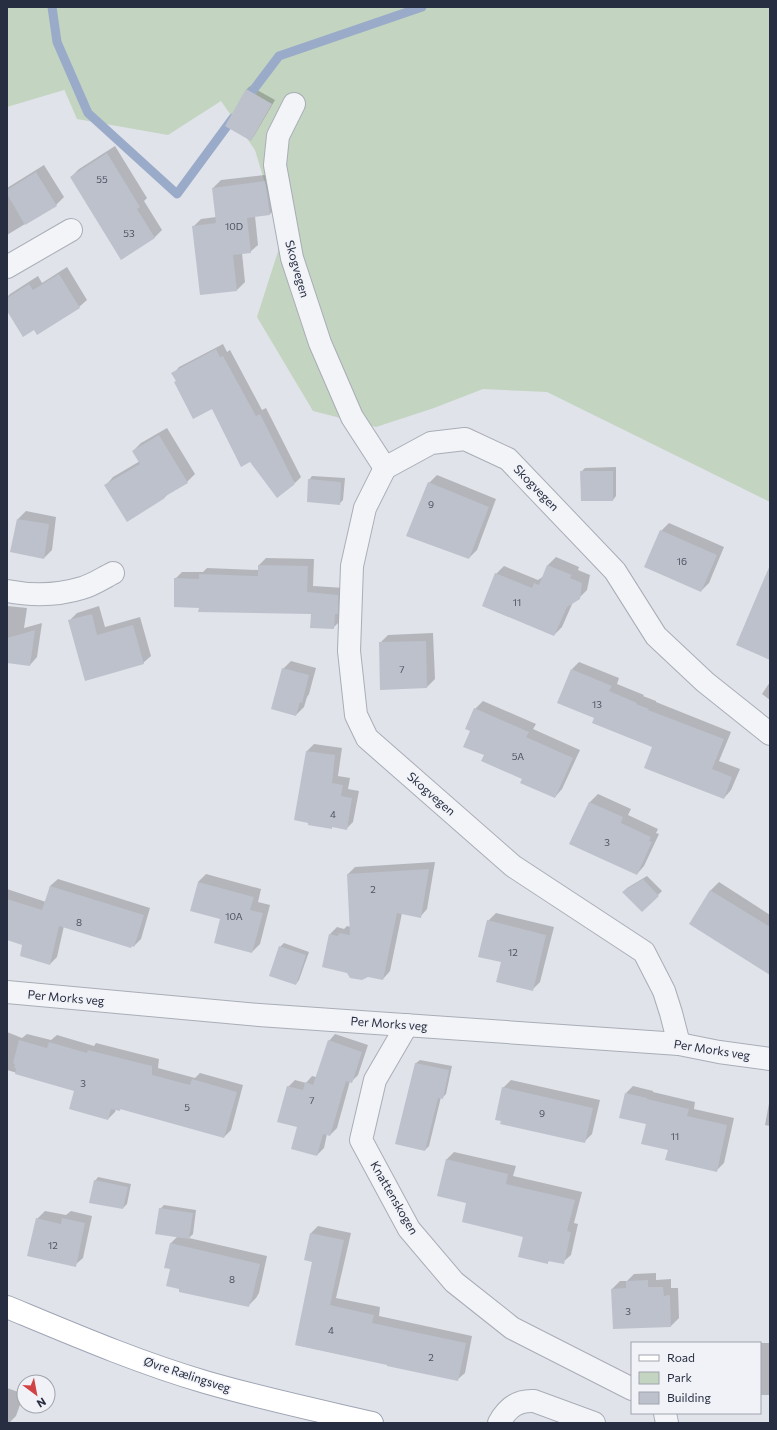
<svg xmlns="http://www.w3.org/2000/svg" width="777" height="1430" font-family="Commissioner,sans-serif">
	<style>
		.green { fill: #c3d4c1 }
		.shadow { fill: #0003 }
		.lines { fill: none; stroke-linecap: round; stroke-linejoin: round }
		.stream { stroke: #9aabca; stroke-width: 9 }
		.building { fill: #bdc1cc }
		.minor-casing { stroke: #a9adb7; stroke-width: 24 }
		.major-casing { stroke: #9fa5b5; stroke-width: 24 }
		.minor { stroke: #f3f4f8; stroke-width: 22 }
		.major { stroke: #fff; stroke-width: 22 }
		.labels { text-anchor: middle; stroke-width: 3; stroke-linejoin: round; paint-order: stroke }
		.number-label { font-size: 10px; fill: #4d5364 }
		.street-label { font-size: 12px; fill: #282e41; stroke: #f0f2f7 }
	</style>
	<rect width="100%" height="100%" fill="#e0e3e9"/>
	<path class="green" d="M7 7H770V502L547 392 483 389 434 408 376 427 313 411 257 317 282 239 255 150 221 101 168 135 77 119 64 89V90L7 107Z"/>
	<g class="shadow">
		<path d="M250 86 275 100 254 136 251 140 246 90Z"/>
		<path d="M115 146 147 198 144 201 162 230 154 238 71 177 79 169Z"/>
		<path d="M44 165 64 197 56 205 7 235V188Z"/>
		<path d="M273 174 278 206 270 214 255 216 258 245 250 252 242 253 245 282 237 290 201 294 193 227 201 219 216 217 213 188 221 180Z"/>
		<path d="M67 267 87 300 79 307 34 329 7 309V297L10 294 38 276 42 283Z"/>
		<path d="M223 344 227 352 230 350 262 410 266 408 301 477 295 483 212 407 177 381 173 374 179 367Z"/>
		<path d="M167 428 195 474 187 482 170 492 164 498 106 485 113 477 140 461 133 451 141 443Z"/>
		<path d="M616 467V496L613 500 581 472 585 468Z"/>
		<path d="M437 475 496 499 477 550 469 558 429 483Z"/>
		<path d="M312 476 345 478 343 500 339 504 309 480Z"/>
		<path d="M26 511 56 517 52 550 44 558 12 551 18 519Z"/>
		<path d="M669 523 724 547 709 583 701 591 661 531Z"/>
		<path d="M556 557 579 567 578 570 590 575 587 590 579 598 573 602 562 627 554 635 496 574 504 566 538 580 544 576 548 565Z"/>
		<path d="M266 558 314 559 313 586 345 588 340 621 333 628 312 613 200 607 175 579 182 572H203L207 568 259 570V565Z"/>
		<path d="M7 606 27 608 24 628 42 623 37 657 30 665 7 662Z"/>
		<path d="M99 606 105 627 140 617 151 656 143 663 69 621 77 613Z"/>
		<path d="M433 633 435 679 427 687 380 643 388 635Z"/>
		<path d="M291 661 316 668 309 694 307 697 304 707 296 715 283 669Z"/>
		<path d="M579 662 619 678 617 684 644 695 643 696 656 701V702L731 732 719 761 740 769 731 790 724 798 653 747 595 717 572 669Z"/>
		<path d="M770 682V700L762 694Z"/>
		<path d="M483 701 536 724 533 729 580 750 562 789 555 797 485 755 471 731 475 709Z"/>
		<path d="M314 744 342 748 338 776 350 778 348 789 359 791 353 822 346 829 333 826 331 828 307 751Z"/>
		<path d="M598 794 631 809 628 815 658 829 656 833 659 834 644 866 637 874 571 844 590 802Z"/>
		<path d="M435 862 427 909 420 917 402 913 390 971 383 979 330 934 337 927 344 929 347 926 351 927 348 874 355 867Z"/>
		<path d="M206 874 261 889 258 902 270 905 260 944 252 952 222 919 198 882Z"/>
		<path d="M647 876 662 891 642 911 623 892 627 888Z"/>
		<path d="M58 879 150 908 141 939 134 946 64 926 57 957 50 964 23 944 7 939V889L46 902 50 886Z"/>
		<path d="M719 882 770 915V943L690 924 711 890Z"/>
		<path d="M496 913 554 927 540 982 532 990 502 962 488 921Z"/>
		<path d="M284 943 309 952 299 980 296 984 280 947Z"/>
		<path d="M7 1032 22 1038 27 1034 51 1040 57 1035 94 1046 96 1043 159 1059 158 1068 195 1078 200 1073 243 1085 231 1130 224 1137 121 1108 120 1110 116 1109 115 1112 108 1119 75 1090 7 1070Z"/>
		<path d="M335 1034 368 1045 358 1075 351 1082 350 1081 337 1128 330 1135 327 1134 324 1148 317 1155 298 1127 288 1087 295 1080 306 1083 312 1076 316 1077 329 1041Z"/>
		<path d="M420 1060 452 1066 446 1094 443 1097H441L429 1146 425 1150 416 1063Z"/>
		<path d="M511 1080 600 1100 592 1134 584 1142 502 1121 503 1088Z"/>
		<path d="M633 1086 653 1091V1092L695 1102 694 1109 734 1118 724 1163 716 1171 669 1149 647 1124 626 1093Z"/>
		<path d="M770 1098V1126L765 1125Z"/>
		<path d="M454 1152 516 1166 513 1176 582 1192 574 1223 578 1224 571 1255 563 1262 550 1260 547 1263 524 1236 446 1160Z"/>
		<path d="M98 1177 131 1184 127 1204 123 1208 95 1181Z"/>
		<path d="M164 1205 196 1210 193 1234 189 1238 267 1256 259 1293 256 1298 248 1306 180 1288 171 1268 170 1244 178 1236 160 1209Z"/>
		<path d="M45 1211 66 1215 71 1211 92 1216 83 1258 75 1265 37 1219Z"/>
		<path d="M318 1226 351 1233 336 1298 380 1307 379 1316 472 1336 465 1373 457 1380 388 1364 296 1345 313 1261 311 1233Z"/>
		<path d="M656 1273V1280L671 1279V1288H678L679 1318 671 1326 612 1289 620 1281H627L634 1274Z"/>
		<path d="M751 1343H770V1395H760V1343Z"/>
		<path d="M7 1388 24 1394 16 1416 9 1423 7 1422Z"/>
	</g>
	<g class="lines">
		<g class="stream">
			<path d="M52 7 57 42 88 113 177 194 233 118"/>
			<path d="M245 101 279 56 422 7"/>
		</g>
	</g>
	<g class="building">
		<path d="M246 89 272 104 251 141 225 126Z"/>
		<path d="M107 153 140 207 137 209 155 238 121 260 70 177Z"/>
		<path d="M36 172 57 206 25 225 7 194V190Z"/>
		<path d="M265 181 270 215 247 218 251 253 233 255 237 291 200 295 192 226 216 223 212 188Z"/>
		<path d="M59 274 80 308 37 335 34 330 23 337 7 311V298L29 284 33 290Z"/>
		<path d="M216 349 220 357 223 356 256 416 260 414 295 484 277 498 250 462 241 467 212 409 193 419 174 382 176 381 171 373Z"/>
		<path d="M159 435 188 483 164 497 165 498 127 522 104 485 140 464 132 451Z"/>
		<path d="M580 471H613V501H581Z"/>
		<path d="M308 479 341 482 340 505 307 502Z"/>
		<path d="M428 482 489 507 469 559 406 536Z"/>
		<path d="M17 519 49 524 44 559 10 552Z"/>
		<path d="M660 530 717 555 701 592 644 567Z"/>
		<path d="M258 565 308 566 307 592 338 595V614H335L334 629 310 628 311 614 198 612 199 608 174 607V578L199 579V574L258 576Z"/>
		<path d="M547 565 572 575 570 578 582 583 580 599 567 607 554 636 482 606 495 573 532 588 534 583 539 585Z"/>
		<path d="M770 565V660L736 645Z"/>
		<path d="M92 614 97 635 133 625 144 664 85 681 68 620Z"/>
		<path d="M35 630 30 666 7 663V638Z"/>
		<path d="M426 641 427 688 380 690 379 642Z"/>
		<path d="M282 668 309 675 302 703 300 702 296 716 271 709Z"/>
		<path d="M571 669 612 686 609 691 637 703 636 704 649 709 648 710 724 739 712 769 732 777 724 799 644 768 652 747 592 723 594 718 557 703Z"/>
		<path d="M474 708 529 732 526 737 573 758 555 798 520 783 522 779 481 761 484 755 463 747 470 731 465 729Z"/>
		<path d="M306 751 335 755 332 783 343 785 341 796 352 798 347 830 332 827V829L308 825V823L294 820Z"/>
		<path d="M589 802 623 817 621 823 651 837 649 841 652 842 637 875 569 844Z"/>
		<path d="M429 869 421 918 397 913 383 980 368 977 362 980 350 978 347 973 322 967 329 934 338 936 339 933 350 935 347 874Z"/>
		<path d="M643 879 659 896 642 912 622 892Z"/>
		<path d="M198 882 254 897 250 910 263 913 252 953 214 943 220 919 190 911Z"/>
		<path d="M50 886 144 915 134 947 132 946 131 948 59 926 50 965 20 956 22 945 7 940V899L42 910Z"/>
		<path d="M710 890 770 927V975L689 924Z"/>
		<path d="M487 920 546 935 533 991 496 982 501 962 478 957Z"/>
		<path d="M279 946 306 955 296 985 269 976Z"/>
		<path d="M19 1040 47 1048 49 1042 87 1053 88 1050 152 1066V1075L190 1085 192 1079 237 1092 224 1138 120 1109V1111L111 1109 108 1120 69 1109 74 1091 15 1074 16 1068H14L15 1064 13 1063Z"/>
		<path d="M328 1040 362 1052 352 1083 346 1081 330 1136 323 1134 317 1156 291 1149 297 1127 277 1122 287 1086 303 1090 305 1082 313 1085Z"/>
		<path d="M415 1063 449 1070 443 1099 438 1098 425 1151 395 1144Z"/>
		<path d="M502 1087 593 1108 585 1143 500 1124 501 1121 495 1120Z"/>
		<path d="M625 1093 647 1098V1099L689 1109 687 1116 727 1125 717 1172 665 1160 668 1150 641 1144 646 1124 619 1118Z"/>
		<path d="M446 1159 508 1174 506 1184 575 1200 567 1231 571 1232 564 1264 548 1261V1264L518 1257 523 1237 462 1222 466 1203 437 1196Z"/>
		<path d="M94 1180 128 1187 123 1209 89 1203Z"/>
		<path d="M159 1208 193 1213 189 1239 155 1234Z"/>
		<path d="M36 1218 61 1224 62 1218 85 1223 76 1267 27 1256Z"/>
		<path d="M310 1233 344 1240 330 1305 374 1315 372 1323 466 1343 458 1381 387 1366V1365L295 1345 312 1262 304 1260Z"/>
		<path d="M170 1243 260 1264 251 1302 250 1301 249 1307 179 1292V1289L166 1286 170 1269 164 1268Z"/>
		<path d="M648 1280V1287H663L664 1296 670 1295 671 1327 613 1329 611 1289 626 1288V1281Z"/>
	</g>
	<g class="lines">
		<defs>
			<g id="minor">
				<path d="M294 104 278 136 275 165 292 258 320 343 352 417 385 468"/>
				<path d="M7 267 71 230"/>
				<path d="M7 591C33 596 56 596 82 588 93 585 103 578 113 573"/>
				<path d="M7 992 259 1015 679 1044 719 1052 770 1059"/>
				<path d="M407 1025 375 1080 361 1140 409 1229 454 1282 512 1328 632 1389"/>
				<path d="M679 1044 671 1013 664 991 644 952 513 866 367 738 356 715 349 651 352 566 365 508 385 468 431 443 465 439 508 459 615 571 656 636 705 682 770 734"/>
				<path d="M665 1413 667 1423"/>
				<path d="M499 1423C507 1408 517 1400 534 1401L594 1423"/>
			</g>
			<path id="major" d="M7 1307C72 1334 137 1362 205 1382 260 1398 316 1410 372 1423"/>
		</defs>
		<use href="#minor" class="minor-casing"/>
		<use href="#major" class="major-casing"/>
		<use href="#minor" class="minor"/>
		<use href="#major" class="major"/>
	</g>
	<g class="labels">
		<g class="number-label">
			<text x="102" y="183">55</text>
			<text x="234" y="230">10D</text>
			<text x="129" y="237">53</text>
			<text x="431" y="508">9</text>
			<text x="682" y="565">16</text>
			<text x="517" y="606">11</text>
			<text x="402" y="673">7</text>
			<text x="597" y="708">13</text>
			<text x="518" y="760">5A</text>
			<text x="333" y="818">4</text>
			<text x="607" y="846">3</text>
			<text x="373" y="893">2</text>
			<text x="234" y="920">10A</text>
			<text x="79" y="926">8</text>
			<text x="513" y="956">12</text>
			<text x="83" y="1087">3</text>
			<text x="312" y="1104">7</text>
			<text x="187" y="1111">5</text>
			<text x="542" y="1117">9</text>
			<text x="675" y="1140">11</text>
			<text x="53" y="1249">12</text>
			<text x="232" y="1283">8</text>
			<text x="628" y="1315">3</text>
			<text x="331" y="1334">4</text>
			<text x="431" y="1361">2</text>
		</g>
		<g class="street-label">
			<text transform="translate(297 269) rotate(74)" y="4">Skogvegen</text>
			<text transform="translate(536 488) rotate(46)" y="4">Skogvegen</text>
			<text transform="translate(431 794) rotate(41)" y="4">Skogvegen</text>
			<text transform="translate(66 998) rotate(5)" y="4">Per Morks veg</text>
			<text transform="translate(389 1024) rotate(4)" y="4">Per Morks veg</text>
			<text transform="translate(712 1050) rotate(9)" y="4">Per Morks veg</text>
			<text transform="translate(394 1198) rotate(60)" y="4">Knattenskogen</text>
			<text transform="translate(187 1375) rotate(18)" y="4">Øvre Rælingsveg</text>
		</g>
	</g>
	<rect width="777" height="1430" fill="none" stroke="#282e41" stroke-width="16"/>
	<rect x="631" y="1342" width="130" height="72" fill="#f0f2f7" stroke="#a0a4ae"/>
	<rect x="639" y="1355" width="20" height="6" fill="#ffffff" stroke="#a0a4ae"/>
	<text x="667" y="1362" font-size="12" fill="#282e41">Road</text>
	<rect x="639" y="1372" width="20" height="12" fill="#c3d4c1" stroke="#a0a4ae"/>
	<text x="667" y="1382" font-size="12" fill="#282e41">Park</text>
	<rect x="639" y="1392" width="20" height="12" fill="#bdc1cc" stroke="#a0a4ae"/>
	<text x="667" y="1402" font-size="12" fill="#282e41">Building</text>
	<g transform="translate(36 1394) rotate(148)"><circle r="19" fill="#f0f2f7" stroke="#a0a4ae"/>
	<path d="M0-3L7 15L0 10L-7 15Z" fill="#d14245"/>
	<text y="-6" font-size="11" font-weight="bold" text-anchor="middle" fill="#282e41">N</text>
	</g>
</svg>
